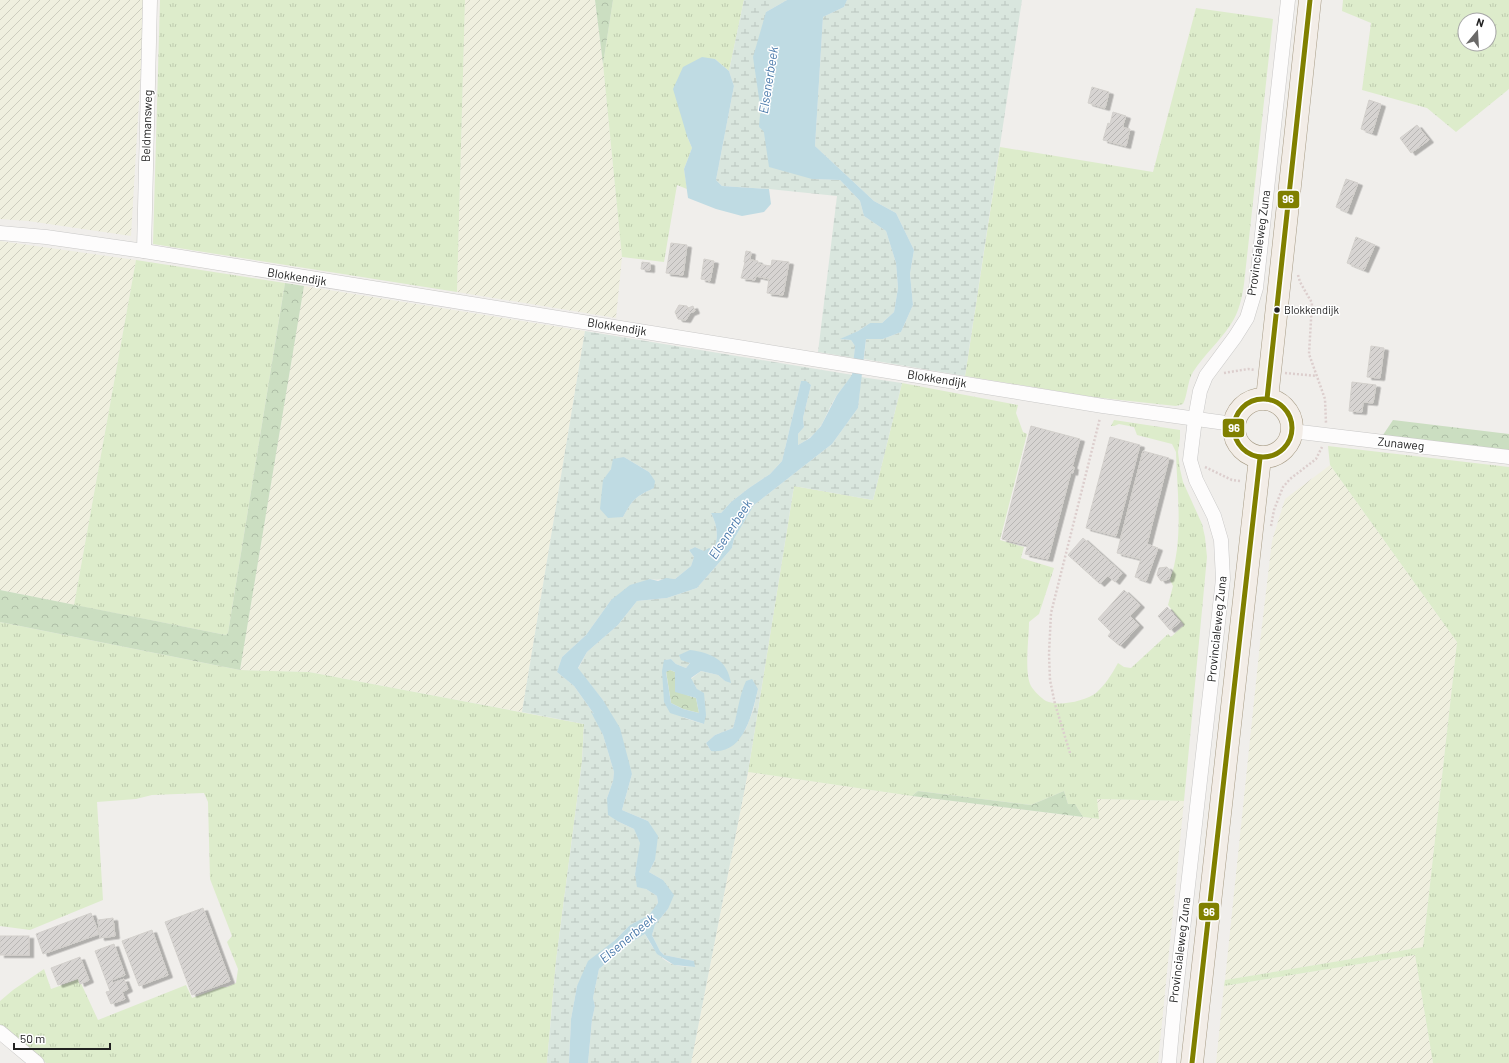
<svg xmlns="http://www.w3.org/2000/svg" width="1509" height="1063" font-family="Barlow,sans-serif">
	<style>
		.farmland { fill: url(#farmland-furrows) }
		.grass { fill: url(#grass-tufts); fill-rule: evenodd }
		.forest { fill: url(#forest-crowns) }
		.wetland { fill: url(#wetland-marsh); fill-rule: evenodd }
		.water { fill: #bfdbe3; fill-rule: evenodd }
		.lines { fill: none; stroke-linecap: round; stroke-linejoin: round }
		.stream { stroke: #bfdbe3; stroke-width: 4 }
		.building { fill: url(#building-hatch); stroke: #d3d0cc; filter: url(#shadow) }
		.street-casing { stroke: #c9c8c7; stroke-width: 15 }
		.primary-casing { stroke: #a79c86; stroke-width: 23 }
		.path { stroke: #dccecd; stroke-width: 2.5; stroke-dasharray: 2 2; stroke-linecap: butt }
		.street { stroke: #fdfcfc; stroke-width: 14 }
		.primary { stroke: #f3ede7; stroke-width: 22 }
		.bus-1-casing { stroke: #fff; stroke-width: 8 }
		.bus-1 { stroke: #808000; stroke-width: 5 }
		.bus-dot { fill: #222; stroke: #fff; stroke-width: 1.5 }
		.labels { text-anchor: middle; stroke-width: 3; stroke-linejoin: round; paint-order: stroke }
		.bus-label { font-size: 11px; fill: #222; stroke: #fff; text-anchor: start }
		.street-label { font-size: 12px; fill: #222; stroke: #fff }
		.water-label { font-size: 13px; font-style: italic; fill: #4a7aab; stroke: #fff }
		.line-badge { stroke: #fff; stroke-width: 1.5 }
		.badge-label { font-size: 11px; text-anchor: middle; font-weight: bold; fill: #fff }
	</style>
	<defs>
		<pattern id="farmland-furrows" width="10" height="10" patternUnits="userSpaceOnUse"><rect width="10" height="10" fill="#efefdf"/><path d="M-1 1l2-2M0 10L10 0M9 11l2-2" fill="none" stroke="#cdcdbf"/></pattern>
		<pattern id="grass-tufts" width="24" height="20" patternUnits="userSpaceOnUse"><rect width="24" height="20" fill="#ddeccb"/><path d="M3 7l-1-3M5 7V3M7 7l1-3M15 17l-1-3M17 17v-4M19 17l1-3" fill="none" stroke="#bdcaae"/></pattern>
		<pattern id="forest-crowns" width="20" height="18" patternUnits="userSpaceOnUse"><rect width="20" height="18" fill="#cbdec1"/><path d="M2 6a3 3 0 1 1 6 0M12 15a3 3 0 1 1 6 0" fill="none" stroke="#aebea6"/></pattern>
		<pattern id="wetland-marsh" width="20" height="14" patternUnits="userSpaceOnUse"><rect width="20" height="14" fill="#d9e6de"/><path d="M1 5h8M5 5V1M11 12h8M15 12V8" fill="none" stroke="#bac5be"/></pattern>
		<pattern id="building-hatch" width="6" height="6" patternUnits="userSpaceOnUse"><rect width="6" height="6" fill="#d7d4d2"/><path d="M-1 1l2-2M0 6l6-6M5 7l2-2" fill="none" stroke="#b8b6b4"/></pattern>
		<filter id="shadow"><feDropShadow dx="4.5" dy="2.5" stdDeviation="0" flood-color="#0004"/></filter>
	</defs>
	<rect width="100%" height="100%" fill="#f0eeeb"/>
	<g class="farmland">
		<path d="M0 0H145L131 236 28 221 0 219Z"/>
		<path d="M465 0H595L603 64 622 257 616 318 457 292Z"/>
		<path d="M0 241 136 260 74 605 0 590Z"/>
		<path d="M304 286 585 331 522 712 309 672 240 670Z"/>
		<path d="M1330 465 1457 642 1423 947 1225 980 1261 634 1272 541 1285 499Z"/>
		<path d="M748 772 912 796 1098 819 1097 799 1184 801 1158 1063H691Z"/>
		<path d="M1415 955 1433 1063H1216L1224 986Z"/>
	</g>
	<g class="grass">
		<path d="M160 0H465L457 292 153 244Z"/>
		<path d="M613 0H744L729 71 715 59 687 136 692 148 684 169 687 189 677 185 664 262 622 257 603 64Z"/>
		<path d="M1343 0H1509V89L1456 132 1427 108 1362 90 1371 23 1342 11ZM1465 20H1489V44H1465Z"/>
		<path d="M1196 8 1273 19 1244 284C1242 298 1239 312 1231 324 1220 341 1204 355 1193 372 1187 382 1188 394 1183 404L1176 406 1093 397 965 376 1000 147 1153 172Z"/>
		<path d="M136 260 285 283 228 633 226 635 74 605Z"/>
		<path d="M902 383 1018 405 1016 413 1023 432 1027 434 1000 540 1024 547 1021 558 1054 568 1039 614 1029 622C1029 638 1024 673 1031 686 1034 691 1041 698 1046 701 1058 707 1086 701 1096 693 1105 685 1112 674 1118 663L1124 667 1131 668 1168 634 1171 637 1184 625 1168 605 1173 586 1170 580C1184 541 1177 492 1176 452L1172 444 1137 435 1134 427 1119 424 1114 426H1111L1114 420 1180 430V438L1178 452 1180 469 1183 482 1202 524 1205 537 1207 557 1184 801 1097 799 1099 819 1083 817 1075 804H1068L1064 791 1031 805 918 791 912 796 748 772 794 486 873 500Z"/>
		<path d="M1328 446 1509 467V1063H1433L1415 955 1224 986 1225 980 1423 947 1457 642 1330 465Z"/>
		<path d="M0 622 240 670 309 672 584 724 582 762 556 961 547 1063H46L0 1026V1001L13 990 44 969 51 989 79 979 98 1020 186 985 192 998 222 987H227L236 983 238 969 227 942 232 936 210 879 208 802 204 793 152 795 136 799 97 802 103 900 30 930 0 926Z"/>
	</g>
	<g class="forest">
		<path d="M595 0H613L603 64Z"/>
		<path d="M285 283 304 286 240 670 0 622V590L226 635 228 633Z"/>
		<path d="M1393 420 1509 434V450L1383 435Z"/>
		<path d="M670 670 675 672C674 689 681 694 696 698L699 713 683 709 671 703 666 671Z"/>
		<path d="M918 791 1031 805 1064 791 1068 804H1075L1083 817 912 796Z"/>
	</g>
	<g class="wetland">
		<path d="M744 0H787L766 12 812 179 840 180 860 201 864 216 886 231 896 263 898 288 894 312 882 323H870L858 331 841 339 851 340 855 346 854 358 818 352 837 196 769 189 722 186 716 180 734 86 729 71Z"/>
		<path d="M847 0H1022L965 376 864 359 866 339H883L901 332 913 305 910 274 914 250 896 213 874 201 815 146 823 17 844 7Z"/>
		<path d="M585 331 853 375C847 382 842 388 837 395 822 418 826 430 798 445V434L804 427 803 418 811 385 801 381 782 461 770 474 749 488 731 502 721 513H711C717 525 719 536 714 549L704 551 695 547 689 550 694 557 691 566 675 579C666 578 659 581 650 579L611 600 586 635 562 657 557 672 574 686 601 724 593 714 603 735 614 772 613 781 607 798 619 822 634 829 641 843 635 874 646 889 657 896 658 904 649 915 630 925 614 941 577 986 571 1019 569 1063H547L556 961 582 762 584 724 522 712ZM624 457 649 472 654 488C635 497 633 499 623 517L603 481 611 469Z"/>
		<path d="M861 377 902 383 873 500 794 486 748 772 691 1063H588L592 1020 595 1006 593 998 599 969 630 943 645 934C651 946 662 962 675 965 681 967 688 966 694 967V961L664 955 660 951 652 935 655 925 668 909 663 880 649 872 655 860 648 821 622 810 632 774 603 700 578 669 587 652 618 625 637 601 667 598 697 588 732 548 734 539 754 505 832 444 858 408ZM671 659 676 664 686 668 690 663 730 679 725 681 718 675 701 671 691 679 705 702 704 724 684 718 664 702V660ZM758 689 753 711 745 731 711 751 706 743 715 735 733 728 739 707Z"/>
	</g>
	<g class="water">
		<path d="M787 0H847L844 7 823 17 815 146 874 201 896 213 914 250 910 274 913 305 901 332 883 339H866L858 408 832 444 754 505 734 539 732 548 697 588 667 598 637 601 618 625 587 652 578 668 603 700 620 728 632 774 622 810 648 821 658 836 655 860 649 872 663 880 674 895 668 909 655 925 652 935 660 951 664 955 694 961 695 967 674 965 657 954 645 934 630 943 599 969 593 998 595 1006 592 1020 588 1063H569L571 1019 577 986 588 961 614 941 630 925 649 915 658 903 657 896 646 889 637 887 635 874 640 843 634 829 619 822 608 815 607 798 613 781 614 772 603 735 591 712 594 714 574 686 557 672 562 657 586 635 611 600 630 585 650 579 658 581 666 578 675 579 691 566 694 557 689 550 695 547 704 551 709 548 714 549C719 536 717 525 711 513H721L731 502 749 488 770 474 782 461 801 381H806L811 385 803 418 804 427 798 434V445L810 438 821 426 837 395 852 375 855 346 851 340 840 339 858 331 870 323H882L894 312 898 288 896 263 886 231 864 216 860 201 840 180 812 179 769 167 753 57 766 12Z"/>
		<path d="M702 57 715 59 729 71 734 86 716 180 722 186 769 189 771 204 764 212 742 216 716 209 688 198 684 169 692 148 687 136 673 89 683 67Z"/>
		<path d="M624 457 649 472 655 481 654 488C635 497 633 499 623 517L608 518 600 509 603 480 611 469 613 459Z"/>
		<path d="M690 650C711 653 727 659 731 683L725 681 718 675 701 671 691 678 697 689 704 693 706 715 704 724 670 713 664 702 662 671 664 660 671 659 676 664 686 668 690 663 681 660 679 655ZM670 670 675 672V692L696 698 699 713 683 709 671 703 666 672Z"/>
		<path d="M752 679 758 689C752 714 744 755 711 751L706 743 715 735 733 728C738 712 739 696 746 681Z"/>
	</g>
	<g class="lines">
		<path class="stream" d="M762 115 761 126 767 132"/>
	</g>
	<g class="building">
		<path d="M1092 87 1109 92 1105 108 1088 103Z"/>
		<path d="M1369 100 1381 104 1372 133 1361 129Z"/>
		<path d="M1113 112 1126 116 1123 125 1124 128 1130 129 1126 146 1103 140 1108 123 1110 124Z"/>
		<path d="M1417 125 1429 140 1411 153 1400 138Z"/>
		<path d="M1346 179 1358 183 1347 212 1336 207Z"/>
		<path d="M1356 237 1375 245 1364 270 1347 263Z"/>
		<path d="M671 243 687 245 683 275 666 273Z"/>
		<path d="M746 251 751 252 750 260 758 261V264L771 266 772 260 789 262 783 295 767 293 769 279 756 276 755 280 741 278 745 262H744Z"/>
		<path d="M704 259 714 261 710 281 701 279Z"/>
		<path d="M642 262 650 263V270L641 269Z"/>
		<path d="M679 305 687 306 690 313 686 320 678 319 675 312Z"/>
		<path d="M693 306 695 311 690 313 688 308Z"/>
		<path d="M1371 346 1384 348 1380 378 1367 377Z"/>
		<path d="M1352 382 1376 385 1373 403 1363 402 1362 412 1349 411Z"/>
		<path d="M1031 426 1080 439 1072 467H1074L1073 473 1071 472 1048 559 1025 554 1028 545 1002 539Z"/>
		<path d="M1110 437 1140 445 1116 536 1086 528Z"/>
		<path d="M1143 451 1169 458 1147 544 1158 548 1146 581 1135 577 1141 559 1117 553Z"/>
		<path d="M1083 538 1122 573 1115 582 1108 576 1100 584 1068 555Z"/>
		<path d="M1167 567 1171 572 1169 579 1161 581 1157 575 1159 568Z"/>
		<path d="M1124 590 1140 605 1130 616 1139 625 1120 646 1108 636 1111 632 1098 619Z"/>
		<path d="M1167 607 1180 622 1170 630 1158 616Z"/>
		<path d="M203 908 230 981 192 995 165 922Z"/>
		<path d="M91 913 99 934 43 954 36 934Z"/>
		<path d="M113 918 115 936 100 938 98 920Z"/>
		<path d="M152 930 168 975 139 986 122 941Z"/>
		<rect x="0" y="936" width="29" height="19"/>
		<path d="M114 944 125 975 112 980 113 983 124 979 128 989 122 992 125 999 111 1004 106 992 110 991 95 951Z"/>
		<path d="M80 957 89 980 80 984 78 978 58 985 51 968Z"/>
	</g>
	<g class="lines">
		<defs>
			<g id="street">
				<path d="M0 233 46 237 144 251 1103 406 1233 424"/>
				<path d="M144 251 150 0"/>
				<path d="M1292 431 1509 457"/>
				<path d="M0 1032 37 1063"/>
				<path d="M1169 1063 1174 1008 1223 579 1221 540 1214 516 1196 480 1190 460 1195 419 1200 391 1206 376 1235 337 1247 318 1256 288 1288 0"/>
			</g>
			<g id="primary">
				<circle cx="1263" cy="428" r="29"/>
				<path d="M1267 399 1310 0"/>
				<path d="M1192 1063 1260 458"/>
			</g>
		</defs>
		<use href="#street" class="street-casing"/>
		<use href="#primary" class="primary-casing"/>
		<g class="path">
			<path d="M1298 275 1300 282 1312 303 1309 354 1325 399 1326 423"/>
			<path d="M1224 373 1248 369 1255 370"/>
			<path d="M1285 373 1317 376"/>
			<path d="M1205 467 1232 480 1241 481"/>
			<path d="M1271 526 1274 510 1283 487 1290 479 1316 459 1322 447"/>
			<path d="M1070 753 1055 704 1050 680 1049 654 1051 613 1100 418"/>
		</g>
		<use href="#street" class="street"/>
		<use href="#primary" class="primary"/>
		<defs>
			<g id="bus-1">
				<circle cx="1263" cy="428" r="29"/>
				<path d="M1267 399 1310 0"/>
				<path d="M1192 1063 1260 458"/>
			</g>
		</defs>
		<use href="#bus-1" class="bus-1-casing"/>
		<use href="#bus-1" class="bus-1"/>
	</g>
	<circle class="bus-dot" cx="1277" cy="310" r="3.5"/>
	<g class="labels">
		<g class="bus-label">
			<text x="1284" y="314">Blokkendijk</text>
		</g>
		<g class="street-label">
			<text transform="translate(147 126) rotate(-88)" y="4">Beldmansweg</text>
			<text transform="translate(1259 243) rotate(-82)" y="4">Provincialeweg Zuna</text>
			<text transform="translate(297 277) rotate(9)" y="4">Blokkendijk</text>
			<text transform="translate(617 327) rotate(9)" y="4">Blokkendijk</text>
			<text transform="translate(937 379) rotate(9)" y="4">Blokkendijk</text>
			<text transform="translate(1401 444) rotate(6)" y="4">Zunaweg</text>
			<text transform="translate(1217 629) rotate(-84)" y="4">Provincialeweg Zuna</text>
			<text transform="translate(1180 950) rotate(-83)" y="4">Provincialeweg Zuna</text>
		</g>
		<g class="water-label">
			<text transform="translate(768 80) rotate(-81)" y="5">Elsenerbeek</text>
			<text transform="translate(730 529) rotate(-57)" y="5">Elsenerbeek</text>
			<text transform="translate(627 938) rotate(-40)" y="5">Elsenerbeek</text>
		</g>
	</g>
	<g class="line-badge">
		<rect x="1277" y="190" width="23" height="19" rx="4" fill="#808000"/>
		<rect x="1222" y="418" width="23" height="20" rx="4" fill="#808000"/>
		<rect x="1198" y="902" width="22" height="19" rx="4" fill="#808000"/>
	</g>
	<g class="badge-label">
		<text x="1288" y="203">96</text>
		<text x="1234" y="432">96</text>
		<text x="1209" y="916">96</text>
	</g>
	<g transform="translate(1477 32) rotate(18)"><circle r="19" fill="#ffffff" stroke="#a7a7a7"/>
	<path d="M0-3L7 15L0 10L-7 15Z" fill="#6a6968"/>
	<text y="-6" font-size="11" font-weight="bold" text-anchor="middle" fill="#222222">N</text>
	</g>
	<path d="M14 1043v6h96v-6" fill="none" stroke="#222222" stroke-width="2"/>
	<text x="20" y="1043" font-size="12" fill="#222222" stroke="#ffffff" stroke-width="3" paint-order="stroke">50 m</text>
</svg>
